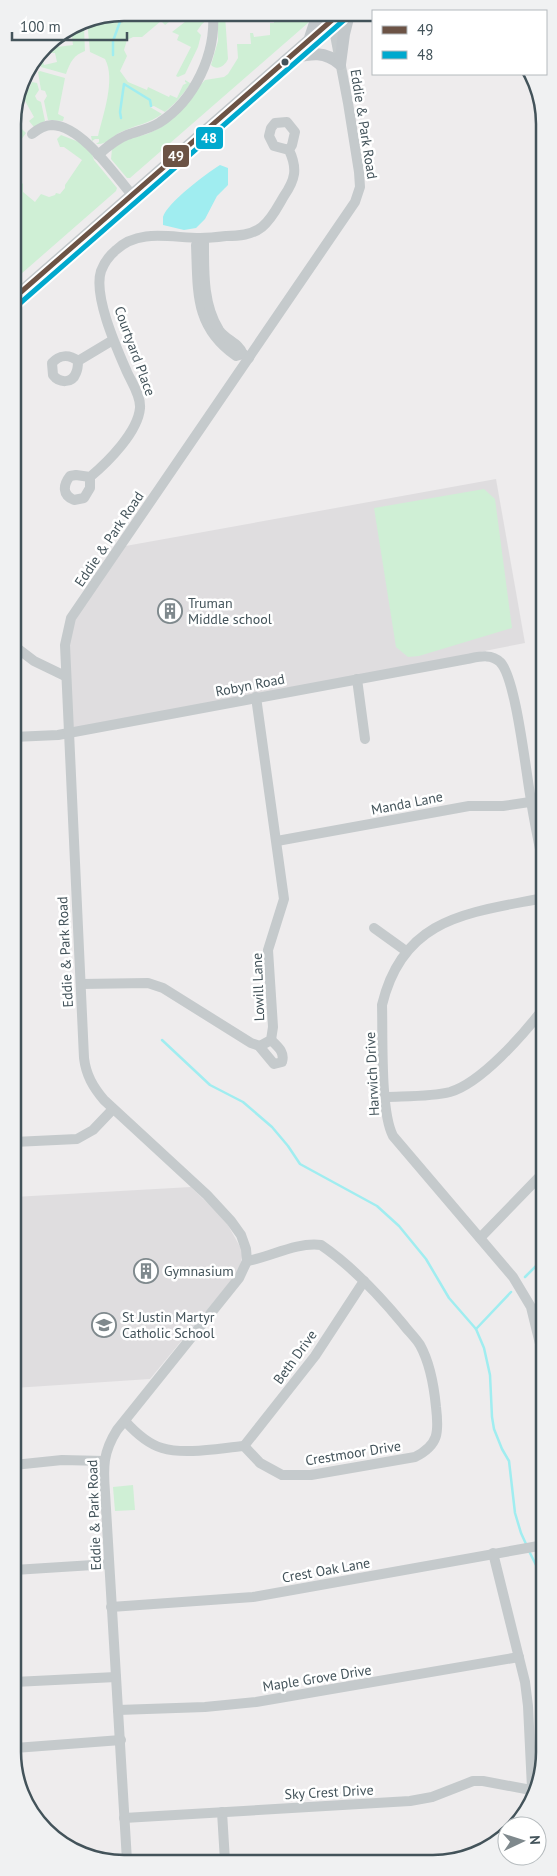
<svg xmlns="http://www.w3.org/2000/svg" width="557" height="1876" font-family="'PT Sans',sans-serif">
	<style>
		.education { fill: #dfdddf }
		.green { fill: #cfefd5 }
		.water { fill: #a0edf0 }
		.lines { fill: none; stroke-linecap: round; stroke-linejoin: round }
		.stream { stroke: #a0edf0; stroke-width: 2.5 }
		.minor { stroke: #c5cacc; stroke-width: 10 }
		.major { stroke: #c2c7ca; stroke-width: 12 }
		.bus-1-casing { stroke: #fff; stroke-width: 9 }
		.bus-2-casing { stroke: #fff; stroke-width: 9 }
		.bus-1 { stroke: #6c5345; stroke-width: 5 }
		.bus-2 { stroke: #00a9ce; stroke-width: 5 }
		.bus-dot { fill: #43535a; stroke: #fff; stroke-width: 2 }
		.labels { text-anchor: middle; stroke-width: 5; stroke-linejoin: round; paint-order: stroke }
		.street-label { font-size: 14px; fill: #43535a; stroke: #fff }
		.poi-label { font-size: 14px; fill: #43535a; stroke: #fff; text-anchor: start }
		.rim { fill: none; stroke: #43535a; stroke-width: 2.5 }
		.line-badge { stroke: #fff; stroke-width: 2 }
		.badge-label { font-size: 14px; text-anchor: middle; font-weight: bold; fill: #fff }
	</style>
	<rect width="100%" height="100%" fill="#eeeced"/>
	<g class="education">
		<path d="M496 479 525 643 68 733V647L74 619 120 547Z"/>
		<path d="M191 1187 225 1220 243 1252 239 1271 150 1379 14 1388V1197Z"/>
	</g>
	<g class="green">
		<path d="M124 13H181L165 25 161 21 142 37H133L127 40 124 50 127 56 120 71 128 82 147 90 148 87 169 97 170 95 177 98 183 85 187 83 185 82V80L190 83V85L176 102 165 112 154 106 150 107 162 114C149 124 135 125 121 132 112 136 107 145 96 144L99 142V139H95L92 141 91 136H98C103 115 116 79 105 59L90 52 87 20Z"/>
		<path d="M218 13H241L225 15 228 59C225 66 217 71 211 65L218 41Z"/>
		<path d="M269 13 279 14 287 18 289 17 290 14H315L308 23 130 178H127L111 159 112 149 128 139 147 134 160 128 205 80 224 77 228 74 238 58 237 44H251L250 33H253L254 37 270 35V23H274L273 15H269Z"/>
		<path d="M200 15 208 19 202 24 197 31 201 35 198 47 185 74 178 77 176 76 191 47 177 40 179 35 172 32 190 18Z"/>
		<path d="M84 28 85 51C74 55 70 62 66 74L41 67V61H43L44 65 57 62 55 53H50L49 48 73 45 71 30Z"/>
		<path d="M29 70 30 77 21 95 19 91 21 81Z"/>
		<path d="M40 71 65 78 58 114 64 117 63 121 48 120 44 101 47 96 45 91 41 90 38 72Z"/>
		<path d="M32 82 37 83 39 90 35 96 37 100 41 102 45 121 34 127 29 121 34 117 24 99Z"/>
		<path d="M13 123 17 130 21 128 26 133 21 140 15 138 13 141Z"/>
		<path d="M61 135 79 142 92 154 94 160 117 188 116 191 13 281V175L23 184V192L35 202 41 194 49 197 55 195 56 193 60 194 65 188V185L82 160 64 147H60L57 139Z"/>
		<path d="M484 489 495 499 512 628 419 656 408 657 396 647 374 508Z"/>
		<path d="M133 1485 135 1510 115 1511 113 1487Z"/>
	</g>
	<path class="water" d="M220 165 228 168V185L217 196 205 219 196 228 184 230 163 225C163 222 163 220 163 217 167 203 207 173 220 165Z"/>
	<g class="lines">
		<g class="stream">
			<path d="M113 55V41L121 19V13"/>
			<path d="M121 118 120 112 124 84 150 100 151 106"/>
			<path d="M162 1040 210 1085 243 1102 272 1127 288 1146 300 1164 377 1206 399 1226 426 1259 449 1298 476 1329 484 1348 490 1375 492 1417 494 1429 502 1449 509 1461 515 1513 521 1533 526 1544"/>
			<path d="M525 1277 544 1258"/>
			<path d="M476 1329 511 1292"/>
			<path d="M528 1549 544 1581"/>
		</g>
		<g class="minor">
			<path d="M32 134C38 129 44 125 52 125 82 126 114 174 132 195"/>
			<path d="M98 155C107 147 116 139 127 135 138 131 149 129 159 123 195 100 216 54 213 13"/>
			<path d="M200 238V241L196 245C198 291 194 327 236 356L243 354 249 358"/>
			<path d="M200 241 204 243C204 272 203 305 219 330 226 340 239 343 243 354"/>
			<path d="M78 361C78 365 78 369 76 373 72 384 59 383 53 375L52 363C59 355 69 354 78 361L113 340"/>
			<path d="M90 477V488L84 498 74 500C62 495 63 485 70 476L76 475 90 477C108 462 138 432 140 408 141 396 132 383 127 372 117 349 93 296 101 271 104 263 110 255 116 250 139 228 172 238 200 238 209 238 218 237 226 236 239 236 252 235 262 227 272 219 278 206 284 196 295 180 298 169 289 150L274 146 269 136 271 128 275 123 287 122 295 132 292 145 289 150"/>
			<path d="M13 645 34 661 65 676"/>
			<path d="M357 679 365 739"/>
			<path d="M13 737 58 735 467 659C478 657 491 653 500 662 516 677 526 774 531 800 534 821 539 843 543 864"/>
			<path d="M277 841 469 806H503L543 800"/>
			<path d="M543 898C468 913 403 917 382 1005 383 1036 380 1111 393 1136L513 1277 531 1307 544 1360"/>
			<path d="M374 928 406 951"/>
			<path d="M81 984 148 983 163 988 251 1043 260 1046 271 1040 273 1027 268 950 284 899 256 697"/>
			<path d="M259 1046 274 1064 282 1062C285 1052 278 1047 271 1040"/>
			<path d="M385 1097C405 1096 431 1097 450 1092 481 1083 523 1035 543 1009"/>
			<path d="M14 1142 77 1139 93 1130 113 1109"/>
			<path d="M480 1238 544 1172"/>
			<path d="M125 1421C134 1431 148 1444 162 1448 185 1455 220 1448 244 1446L260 1463 282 1475H311L415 1457C439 1445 439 1432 436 1407 434 1386 430 1363 420 1345 415 1337 408 1331 403 1324 379 1295 352 1266 321 1245 295 1242 271 1257 247 1261"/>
			<path d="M244 1446 315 1356 364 1281"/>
			<path d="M14 1465 62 1460 104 1461"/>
			<path d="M493 1553 525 1682 528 1706 532 1788"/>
			<path d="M14 1570 109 1564"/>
			<path d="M111 1607 253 1597 544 1545"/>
			<path d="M14 1682 116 1677"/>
			<path d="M118 1710 205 1707 256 1702 519 1657"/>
			<path d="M15 1748 121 1740"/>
			<path d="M222 1812 225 1861"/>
			<path d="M124 1818 410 1801 432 1797 473 1781H483L531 1790"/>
			<path d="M127 1861 105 1492C103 1467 103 1452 117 1430L239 1278 247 1261 246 1249 241 1235 231 1221 207 1195 104 1100C93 1087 86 1075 84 1058L65 645 71 618 355 202 360 187 359 172 348 103 331 14"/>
		</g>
		<g class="major">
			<path d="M310 38 318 14"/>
			<path d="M289 58C310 54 323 50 340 64"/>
			<path d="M340 64 344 34 349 14"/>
			<path d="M13 299 339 14"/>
		</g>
		<defs>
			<path id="bus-1" d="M13 299 339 14"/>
			<path id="bus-2" d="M18 305 344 20"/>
		</defs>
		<use href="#bus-1" class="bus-1-casing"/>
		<use href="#bus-2" class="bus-2-casing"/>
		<use href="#bus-1" class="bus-1"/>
		<use href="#bus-2" class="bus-2"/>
	</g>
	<defs>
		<symbol id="building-ring" viewBox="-11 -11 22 22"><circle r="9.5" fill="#fff" stroke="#7f898d" stroke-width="1.5"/><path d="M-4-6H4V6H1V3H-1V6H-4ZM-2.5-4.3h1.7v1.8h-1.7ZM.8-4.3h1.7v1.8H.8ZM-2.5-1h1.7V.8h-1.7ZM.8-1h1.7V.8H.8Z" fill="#7f898d"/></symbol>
		<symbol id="school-ring" viewBox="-11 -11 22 22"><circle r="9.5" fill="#fff" stroke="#7f898d" stroke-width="1.5"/><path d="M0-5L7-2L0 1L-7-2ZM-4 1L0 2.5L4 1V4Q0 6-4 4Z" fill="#7f898d"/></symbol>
	</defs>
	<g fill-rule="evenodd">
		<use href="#building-ring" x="156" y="597" width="28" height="28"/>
		<use href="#building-ring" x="132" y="1257" width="28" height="28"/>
		<use href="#school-ring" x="90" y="1311" width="28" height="28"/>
	</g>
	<circle class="bus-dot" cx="285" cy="62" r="4.5"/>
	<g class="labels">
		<g class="street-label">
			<text transform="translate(364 124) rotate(81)" y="5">Eddie &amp; Park Road</text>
			<text transform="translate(135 351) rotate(70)" y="5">Courtyard Place</text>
			<text transform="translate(109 539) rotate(-56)" y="5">Eddie &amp; Park Road</text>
			<text transform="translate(250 685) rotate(-11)" y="5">Robyn Road</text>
			<text transform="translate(407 803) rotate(-11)" y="5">Manda Lane</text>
			<text transform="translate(65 952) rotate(-93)" y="5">Eddie &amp; Park Road</text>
			<text transform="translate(258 987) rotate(-92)" y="5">Lowill Lane</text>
			<text transform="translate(372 1074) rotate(-93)" y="5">Harwich Drive</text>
			<text transform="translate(295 1357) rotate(-54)" y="5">Beth Drive</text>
			<text transform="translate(353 1453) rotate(-9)" y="5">Crestmoor Drive</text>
			<text transform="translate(94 1515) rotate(-92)" y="5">Eddie &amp; Park Road</text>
			<text transform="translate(326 1570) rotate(-10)" y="5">Crest Oak Lane</text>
			<text transform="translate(317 1678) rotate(-9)" y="5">Maple Grove Drive</text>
			<text transform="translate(329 1792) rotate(-3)" y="5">Sky Crest Drive</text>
		</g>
		<g class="poi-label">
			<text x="188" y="608">Truman<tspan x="188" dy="16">Middle school</tspan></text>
			<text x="164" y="1276">Gymnasium</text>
			<text x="122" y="1322">St Justin Martyr<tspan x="122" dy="16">Catholic School</tspan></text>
		</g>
	</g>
	<path d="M0 0H557V1876H0ZM124 21H433A103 103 0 0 1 536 124V1752A103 103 0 0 1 433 1855H124A103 103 0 0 1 21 1752V124A103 103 0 0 1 124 21Z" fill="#f0f1f2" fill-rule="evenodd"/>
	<path class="rim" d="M124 21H433A103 103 0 0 1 536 124V1752A103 103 0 0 1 433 1855H124A103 103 0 0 1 21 1752V124A103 103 0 0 1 124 21Z"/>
	<g class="line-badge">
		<rect x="195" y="126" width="29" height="24" rx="5" fill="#00a9ce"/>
		<rect x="162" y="144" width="28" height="24" rx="5" fill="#6c5345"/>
	</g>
	<g class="badge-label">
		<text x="209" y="143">48</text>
		<text x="176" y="161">49</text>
	</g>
	<rect x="372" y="10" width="175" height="65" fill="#ffffff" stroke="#b4babd"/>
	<rect x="382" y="26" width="25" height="8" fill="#6c5345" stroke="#b4babd"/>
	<text x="417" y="35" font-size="15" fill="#43535a">49</text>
	<rect x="382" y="51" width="25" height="8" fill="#00a9ce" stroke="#b4babd"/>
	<text x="417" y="60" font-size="15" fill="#43535a">48</text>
	<g transform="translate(522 1841) rotate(86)"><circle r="24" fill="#ffffff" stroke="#b4babd"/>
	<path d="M0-4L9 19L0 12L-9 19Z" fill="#7f898d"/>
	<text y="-8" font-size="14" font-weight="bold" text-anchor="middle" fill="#43535a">N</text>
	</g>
	<path d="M12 32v8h115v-8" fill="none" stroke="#43535a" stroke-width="2.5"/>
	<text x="20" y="32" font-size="15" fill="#43535a" stroke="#ffffff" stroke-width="4" paint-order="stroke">100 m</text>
</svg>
